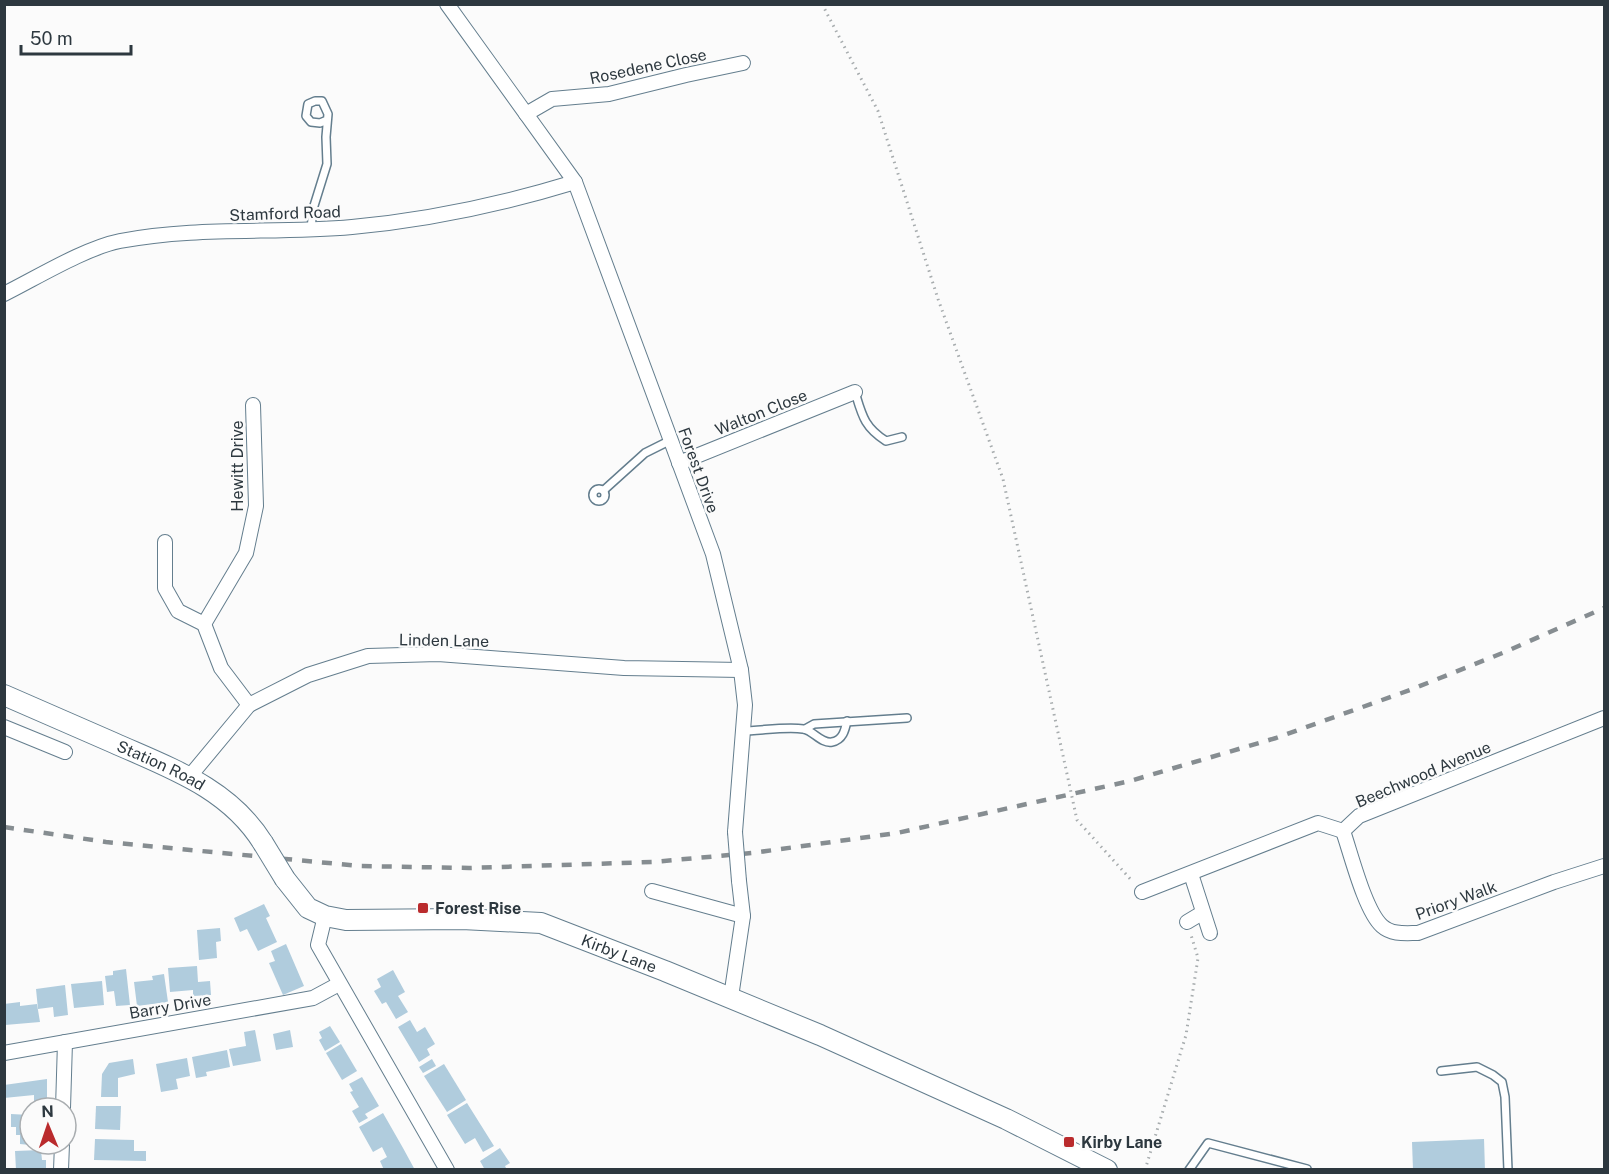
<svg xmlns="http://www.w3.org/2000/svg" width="1609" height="1174" font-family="'Public Sans',sans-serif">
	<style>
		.building { fill: #b0ccdd }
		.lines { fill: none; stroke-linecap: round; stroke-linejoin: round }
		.lane-casing { stroke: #647e8e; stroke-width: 10 }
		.street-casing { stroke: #647e8e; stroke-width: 16 }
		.secondary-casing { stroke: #647e8e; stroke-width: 22 }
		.path { stroke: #a7acae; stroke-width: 3; stroke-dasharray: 1.5 4.5; stroke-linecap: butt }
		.lane { stroke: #fff; stroke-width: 7 }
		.street { stroke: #fff; stroke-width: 14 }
		.secondary { stroke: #fff; stroke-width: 20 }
		.rail { stroke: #868d91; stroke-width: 4.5; stroke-dasharray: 10 10; stroke-linecap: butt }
		.street-bridge-casing { stroke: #647e8e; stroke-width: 16; stroke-linecap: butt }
		.secondary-bridge-casing { stroke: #647e8e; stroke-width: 22; stroke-linecap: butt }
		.street-bridge { stroke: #fff; stroke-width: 14 }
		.secondary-bridge { stroke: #fff; stroke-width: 20 }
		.poi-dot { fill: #ba2b2d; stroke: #fbfbfb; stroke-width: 2 }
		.labels { text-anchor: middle; stroke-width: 5; stroke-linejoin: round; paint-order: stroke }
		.street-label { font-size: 16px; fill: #2d383f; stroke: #fbfbfb }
		.poi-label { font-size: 16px; font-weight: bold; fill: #2d383f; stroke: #fbfbfb; text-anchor: start }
	</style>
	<rect width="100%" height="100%" fill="#fbfbfb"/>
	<g class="building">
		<path d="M264 904 270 916 266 918 277 942 258 951 247 929 240 932 234 918Z"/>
		<path d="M220 928 221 941 216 942 217 958 199 960 197 930Z"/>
		<path d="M286 944 304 986 283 995 269 963 275 961 271 951Z"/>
		<path d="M197 966 198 982 210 981 211 995 193 996V990L170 992 168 968Z"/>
		<path d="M126 969 130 1005 116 1006 114 991 107 992 105 976 113 975V971Z"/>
		<path d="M393 970 405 992 398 996 408 1012 396 1019 386 1002 382 1004 374 991 381 987 377 979Z"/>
		<path d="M164 974 168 1002 137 1006 134 982 153 980 152 976Z"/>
		<path d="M102 981 104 1005 74 1008 71 984Z"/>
		<path d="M65 985 68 1015 54 1017 53 1007 38 1009 36 989Z"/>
		<path d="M20 1002V1006L37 1004 40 1022 5 1025 4 1004Z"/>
		<path d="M410 1020 417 1032 425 1027 435 1044 427 1049 430 1055 419 1062 398 1027Z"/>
		<path d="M330 1026 340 1042 325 1051 319 1040 322 1038 319 1032Z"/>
		<path d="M255 1030 261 1061 233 1066 229 1049 246 1046 244 1032Z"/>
		<path d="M290 1030 293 1047 276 1050 273 1034Z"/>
		<path d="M341 1044 357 1071 342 1080 326 1053Z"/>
		<path d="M227 1050 230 1067 206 1072 207 1076 196 1078 192 1057Z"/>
		<path d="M187 1058 190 1076 176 1079 178 1089 161 1092 156 1064Z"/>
		<path d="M133 1059 135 1074 118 1078V1097H101L102 1074 109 1063Z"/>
		<path d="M432 1059 436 1066 423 1073 419 1067Z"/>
		<path d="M444 1064 466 1100 447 1112 424 1076Z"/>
		<path d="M362 1077 379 1106 365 1114 368 1118 359 1123 352 1111 359 1107 350 1092 353 1091 349 1084Z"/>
		<path d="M47 1079V1108H34V1095L4 1098V1085Z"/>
		<path d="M467 1103 494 1146 483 1152 475 1138 465 1144 447 1115Z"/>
		<path d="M96 1106H121L120 1130 95 1129Z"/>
		<path d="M383 1113 403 1148 415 1170H384L380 1161 387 1157 382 1147 373 1152 359 1127Z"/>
		<path d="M11 1114 30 1115V1145L20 1144V1135H16V1127H11Z"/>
		<path d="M95 1139 134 1140V1151H146V1161L94 1160Z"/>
		<path d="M1484 1139 1485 1170H1413L1412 1142Z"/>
		<path d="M500 1148 510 1163 505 1166 507 1170H485L480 1161Z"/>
		<path d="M41 1150 42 1160H46V1170H16L15 1151Z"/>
	</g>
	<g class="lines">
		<defs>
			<g id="lane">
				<path d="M311 229 313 209 327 164 326 137 328 114 322 101H315L308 104 306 116 311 122 320 123 327 120"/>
				<path d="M855 392C862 415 864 427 886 441L902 437"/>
				<circle cx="599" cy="495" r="6"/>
				<path d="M604 490 645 453 671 440"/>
				<path d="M805 729 814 724 907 718"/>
				<path d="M742 731C760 731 787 726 803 729 813 730 821 744 832 742 843 740 845 730 847 721"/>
				<path d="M1441 1071 1477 1067 1493 1075 1502 1082 1505 1097 1508 1170"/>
				<path d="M1189 1170 1208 1143 1307 1169"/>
			</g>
			<g id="street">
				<path d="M447 4 575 182 713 554 741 670 745 705 735 832"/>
				<path d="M526 114 552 99 609 94 686 75 743 63"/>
				<path d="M4 294C38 277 85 248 120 241 197 226 275 234 352 227 427 220 503 204 575 182"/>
				<path d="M679 463 855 392"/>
				<path d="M165 542V588L178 611 204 624 221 668 249 705"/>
				<path d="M204 624 246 553 256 506 253 405"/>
				<path d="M4 727 65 752"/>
				<path d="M190 776 249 705 308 675 368 656 438 654 624 668 741 670"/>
				<path d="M1343 831C1351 854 1365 911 1382 926 1392 935 1406 933 1418 933L1554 882 1604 866"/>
				<path d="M1343 831 1359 816 1604 718"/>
				<path d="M1191 874 1210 933"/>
				<path d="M652 891 743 916"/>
				<path d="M1142 892 1318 823 1343 831"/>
				<path d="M325 916 318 945 447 1170"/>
				<path d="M1187 922 1202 913"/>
				<path d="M731 997 743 916 739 881"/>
				<path d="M4 1053 313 998 339 984"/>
				<path d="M63 1108 65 1042"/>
				<path d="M61 1170 62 1144"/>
			</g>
			<g id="secondary">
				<path id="s1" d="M4 695C41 711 77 727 114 743 170 768 229 788 263 843"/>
				<path id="s2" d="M285 879 308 908 325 916 346 920 462 919 541 923 665 971 820 1035 1006 1119 1107 1170"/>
			</g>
		</defs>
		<use href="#lane" class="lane-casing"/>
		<use href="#street" class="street-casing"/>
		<use href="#secondary" class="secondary-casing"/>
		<g class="path">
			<path d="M822 4 878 111 938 299 1003 479 1077 820 1133 882"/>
			<path d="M1145 1170 1186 1035 1198 958 1191 935"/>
		</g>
		<use href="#lane" class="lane"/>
		<use href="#street" class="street"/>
		<use href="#secondary" class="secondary"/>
		<path class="rail" d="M4 827 106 842 360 866 469 868 652 862 752 853 897 833 1130 781 1276 738 1410 690 1505 652 1604 608"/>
		<defs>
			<path id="street-bridge" d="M735 832 739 881"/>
			<path id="secondary-bridge" d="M263 843 285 879"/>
		</defs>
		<use href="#street-bridge" class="street-bridge-casing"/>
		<use href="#secondary-bridge" class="secondary-bridge-casing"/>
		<use href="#street-bridge" class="street-bridge"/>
		<use href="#secondary-bridge" class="secondary-bridge"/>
	</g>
	<g class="poi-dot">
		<rect x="417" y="902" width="12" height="12" rx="3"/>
		<rect x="1063" y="1136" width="12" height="12" rx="3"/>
	</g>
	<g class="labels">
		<g class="street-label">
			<text transform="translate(648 66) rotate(-12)" y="6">Rosedene Close</text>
			<text transform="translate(285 213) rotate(-2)" y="6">Stamford Road</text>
			<text transform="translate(761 412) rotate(-22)" y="6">Walton Close</text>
			<text transform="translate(237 466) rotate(-90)" y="6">Hewitt Drive</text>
			<text transform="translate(699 470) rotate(70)" y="6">Forest Drive</text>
			<text transform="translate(444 640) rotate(1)" y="6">Linden Lane</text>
			<text dy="6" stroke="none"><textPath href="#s1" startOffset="172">Station Road</textPath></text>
			<text transform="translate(1423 774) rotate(-23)" y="6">Beechwood Avenue</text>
			<text transform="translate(1456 900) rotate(-20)" y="6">Priory Walk</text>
			<text dy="6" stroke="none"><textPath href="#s2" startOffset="356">Kirby Lane</textPath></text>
			<text transform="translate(170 1006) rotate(-10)" y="6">Barry Drive</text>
		</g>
		<g class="poi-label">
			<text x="435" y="914">Forest Rise</text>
			<text x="1081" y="1148">Kirby Lane</text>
		</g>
	</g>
	<rect width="1609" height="1174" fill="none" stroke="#2d383f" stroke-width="12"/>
	<g transform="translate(48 1126) rotate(358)"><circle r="28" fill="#fbfbfb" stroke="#a9adb0" stroke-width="1.5"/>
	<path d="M0-4.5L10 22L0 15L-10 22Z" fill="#ba2b2d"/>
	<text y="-9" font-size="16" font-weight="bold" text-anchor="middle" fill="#2d383f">N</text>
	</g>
	<path d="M21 45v9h110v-9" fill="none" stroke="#2d383f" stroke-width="3"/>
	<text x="30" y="45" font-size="18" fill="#2d383f" stroke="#fbfbfb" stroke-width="4.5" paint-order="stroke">50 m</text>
</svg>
